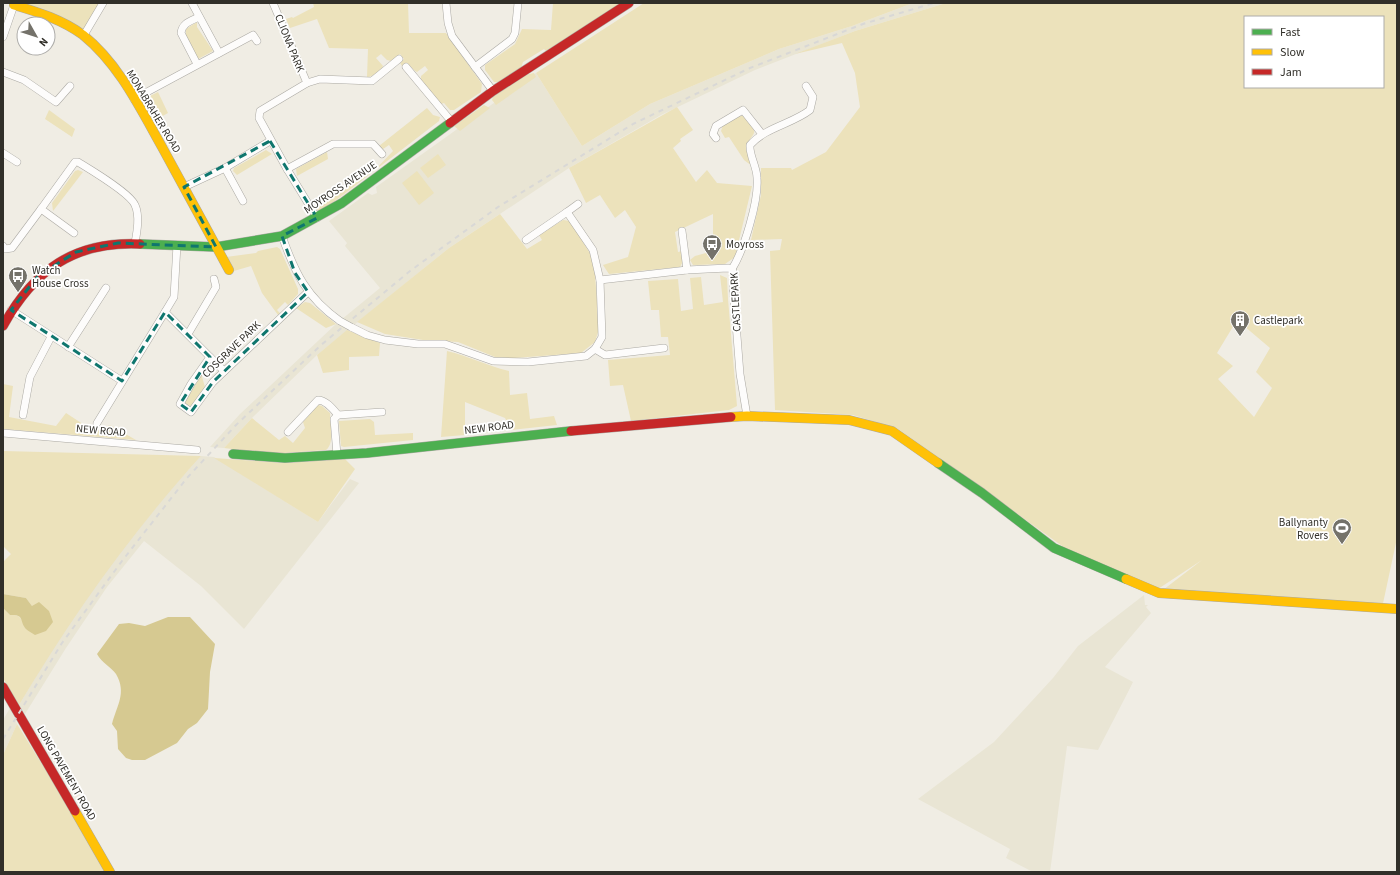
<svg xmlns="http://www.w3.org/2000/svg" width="1400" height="875" font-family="'Source Sans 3',sans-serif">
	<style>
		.built { fill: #e9e5d4 }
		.green { fill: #ece2bb; fill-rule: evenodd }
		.water { fill: #d6c991 }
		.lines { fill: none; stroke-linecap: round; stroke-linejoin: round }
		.street-casing { stroke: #aba9a3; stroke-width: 8 }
		.fast-casing { stroke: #aba9a3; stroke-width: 10 }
		.slow-casing { stroke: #aba9a3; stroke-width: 10 }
		.jam-casing { stroke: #aba9a3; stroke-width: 10 }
		.street { stroke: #fdfcfb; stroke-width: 7 }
		.fast { stroke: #4caf50; stroke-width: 9 }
		.slow { stroke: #ffc107; stroke-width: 9 }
		.jam { stroke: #c62828; stroke-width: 9 }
		.rail { stroke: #d9d8d6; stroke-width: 2; stroke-dasharray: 5 5; stroke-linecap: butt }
		.street-bridge-casing { stroke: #aba9a3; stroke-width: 8; stroke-linecap: butt }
		.street-bridge { stroke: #fdfcfb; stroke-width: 7 }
		.marked { fill: none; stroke: #0f766e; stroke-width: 3; stroke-dasharray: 8 5; stroke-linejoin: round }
		.labels { text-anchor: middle; stroke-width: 3.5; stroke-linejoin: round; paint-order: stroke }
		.street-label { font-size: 11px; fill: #312f29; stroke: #fff }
		.poi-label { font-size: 11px; fill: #312f29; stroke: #fff; text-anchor: start }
	</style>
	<rect width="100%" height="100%" fill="#f0ede4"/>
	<g class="built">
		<path d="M913 3H946L855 31 755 70 661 115 569 168 449 248 317 355 252 418 224 448 210 447 240 414 336 324 380 288 345 246 347 243 329 221 368 193 372 195 377 193 376 187 536 73 582 146 650 104 779 49 852 26Z"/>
		<path d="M201 456 214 457 318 522 350 479 359 483 244 629 201 586 144 541 107 587 66 648 25 714 19 705 56 642 112 562 170 490Z"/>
		<path d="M1144 595 1145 605H1148L1146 607 1151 613 1105 667 1133 682 1127 694 1098 750 1067 746 1050 872H1033L1006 858 1010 849 918 799 994 742 1053 678 1078 646Z"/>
		<path d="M10 708 17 724 3 755V720Z"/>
	</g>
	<g class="green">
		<path d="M24 3H99L88 24 82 30Z"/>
		<path d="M313 3H408L409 33H446L482 84 481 92 454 110H450L444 103 441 104 421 80V76L428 70 425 66 417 72 415 71 407 63 402 66 400 63 404 59 400 54 391 61 387 60 381 54 376 58 383 66C381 71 373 77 367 77L368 49 329 48 317 19 290 28 286 19 292 17 293 18 314 7Z"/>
		<path d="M553 3H622L546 51 544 49 523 62 521 68 498 82H494L485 70V65L515 44 522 29 551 30Z"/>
		<path d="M644 3H913L852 26 779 49 650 104 582 146 536 73Z"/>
		<path d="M946 3H1397V538L1382 608 1159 593 1202 560 1158 589 1065 548 898 429 853 415 775 410 770 251 780 250 782 239 751 240 761 195V168H791L792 170 826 152 860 107 855 73 842 43 795 54 855 31ZM1245 17H1383V87H1245ZM1237 320 1270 348 1256 372 1272 388 1254 417 1218 379 1233 366 1217 353Z"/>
		<path d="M197 22V27L213 51 198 59 186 36V29Z"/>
		<path d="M534 73 536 77 496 105 492 100 493 97 525 75Z"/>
		<path d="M158 92 168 113 152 122 142 105V100Z"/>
		<path d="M484 105 490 108 460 131 454 126Z"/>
		<path d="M677 107 693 130 680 139 681 141 673 148 696 182 707 170 717 183 752 186 735 257 725 264 693 265 690 260 695 256 713 251V214L675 232 678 252 682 251 683 261 680 267 609 274 603 265 628 257 636 227 625 210 615 218 600 195 586 203 569 168Z"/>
		<path d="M427 108 433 115 440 117 439 121 343 195 322 210H317L315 205 373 172 393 151 389 145 383 149 379 146Z"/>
		<path d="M49 110 75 129 72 137 45 119Z"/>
		<path d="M737 116H744C762 139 752 128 746 149L752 166 744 160 729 137 725 138 721 131 723 125Z"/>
		<path d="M266 150 272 154 237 175 233 171 234 168Z"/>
		<path d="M327 152 328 159 297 176 296 169Z"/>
		<path d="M438 154 446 165 428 178 420 168Z"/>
		<path d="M78 170 83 172 53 211 52 203 75 171Z"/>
		<path d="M417 171 434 193 419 205 402 183Z"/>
		<path d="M500 214 527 249 542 240 539 235 563 220 570 221 591 255 595 274 599 329 595 342 581 353 500 359 458 342 423 340 385 334 357 322 449 248Z"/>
		<path d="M277 247 280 249 298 289V294L288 305 285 302 277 310 280 313 278 315 262 293 251 266 234 271 226 257 256 253 258 251Z"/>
		<path d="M720 275 727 278 728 299 737 406 729 410 631 421 623 385 610 386 608 360 670 355 668 337H661L659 310H651L648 281 678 279 681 311 693 309 690 278 701 277 704 305 723 302Z"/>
		<path d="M305 302 310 303 336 324 326 328 296 308Z"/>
		<path d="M347 330 380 343 379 356 349 357V370L323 373 317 355Z"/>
		<path d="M447 351C468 356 488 366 509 371L510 395 527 393 530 419 554 416 557 425 511 430 505 418 465 402V435L441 437Z"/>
		<path d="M204 371 202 377 205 387 192 407 184 403Z"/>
		<path d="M3 384 13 386 9 417 56 426 66 413 95 432 110 425 136 440 3 429Z"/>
		<path d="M318 405 322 406 330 413C330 423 335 443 326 450L271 454 224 448 252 418 279 440 285 436 293 443 305 428 303 422Z"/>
		<path d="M370 419 374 422 375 435 413 433V440L344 447 341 446 339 421Z"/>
		<path d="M3 451 201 456C131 533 72 616 19 705L3 678V602V608L10 615C20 614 22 619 25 628L32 606 26 598 3 594V562L11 554 4 547 3 537Z"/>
		<path d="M214 458 284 463 345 459 355 469 318 522Z"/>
		<path d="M17 724 63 798 105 872H3V755Z"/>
	</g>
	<g class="water">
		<path d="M3 594 26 598 32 606 39 602 49 611 53 622 46 631 35 635C32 633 28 631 26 629 19 621 25 614 10 615L3 608Z"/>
		<path d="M168 617H190L215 644 210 672 208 709 197 723 188 729 177 743 145 760H132L126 758 118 749 117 731 112 724C117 705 127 693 116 674 111 667 102 663 97 654L119 624 129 623 145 626Z"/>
	</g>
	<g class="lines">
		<defs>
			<g id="street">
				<path d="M192 3 219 53"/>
				<path d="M273 3 307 83 260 111 259 118 287 169 317 218"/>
				<path d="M446 3 448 23 452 36 493 91"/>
				<path d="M84 35 103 3"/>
				<path d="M3 37 14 5"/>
				<path d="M197 64 181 33C182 23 191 21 199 17"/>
				<path d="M406 67 451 121"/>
				<path d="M475 67 512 39 515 33 518 3"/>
				<path d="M3 72 24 80 56 102 70 86"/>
				<path d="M307 83 320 79 372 81 399 59"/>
				<path d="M134 99 253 35 257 41"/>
				<path d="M716 138 713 134 716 126 743 110 762 134"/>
				<path d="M3 153 17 162"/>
				<path d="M225 168 243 201"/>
				<path d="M287 169 333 144H373L382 154"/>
				<path d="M184 187 225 168 270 141"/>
				<path d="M567 212 578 204"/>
				<path d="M682 231 687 270"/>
				<path d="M74 233 41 209 75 162H78C91 170 130 193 135 205 140 216 137 232 135 243"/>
				<path d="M282 236C295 273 307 298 340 321"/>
				<path d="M3 246 5 249 12 248 41 209"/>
				<path d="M732 269C744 250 759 200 757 178 757 167 749 155 750 145 766 127 792 124 810 110L813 97 806 86"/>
				<path d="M732 269 734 274 733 285 740 374 747 416"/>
				<path d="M600 280 687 270 728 268 732 269"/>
				<path d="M11 310 122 381"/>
				<path d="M165 312 174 297 177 245"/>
				<path d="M351 327 367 335 385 340 418 344H445L493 361 528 362 586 356 595 349 602 337 600 280 593 250 567 212 526 240"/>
				<path d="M188 334 216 287 214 279"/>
				<path d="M68 347 106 288"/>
				<path d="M595 349 605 355 664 348"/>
				<path d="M210 357 191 384 180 404 191 412 213 382 308 292"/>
				<path d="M23 415 30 377 51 337"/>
				<path d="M97 423 165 312 224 371"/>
				<path d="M288 432 318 400C326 400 333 409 338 415"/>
				<path d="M3 433 197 450"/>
				<path d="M337 455 334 419 338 415 382 412"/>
			</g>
			<g id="fast">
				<path d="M140 244 216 247 282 236 342 203 450 123"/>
				<path d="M233 454 285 458 367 453 571 431"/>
				<path d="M938 463 982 493 1054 548 1126 579"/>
			</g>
			<g id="slow">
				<path d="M14 3V5C38 12 63 20 83 35 119 64 140 108 162 147 184 188 207 229 229 270"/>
				<path d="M731 417 747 416 849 420 892 431 938 463"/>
				<path d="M1126 579 1159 593 1397 609"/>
				<path d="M75 811 110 872"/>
			</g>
			<g id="jam">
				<path d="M450 123 493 91 629 3"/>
				<path d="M3 326C34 270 74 241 140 244"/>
				<path d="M571 431 731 417"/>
				<path d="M3 687 75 811"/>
			</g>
		</defs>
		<use href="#street" class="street-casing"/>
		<use href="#fast" class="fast-casing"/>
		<use href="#slow" class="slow-casing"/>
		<use href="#jam" class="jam-casing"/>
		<use href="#street" class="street"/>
		<use href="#fast" class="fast"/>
		<use href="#slow" class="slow"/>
		<use href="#jam" class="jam"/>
		<path class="rail" d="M3 739 62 643 122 561 187 478 236 425 321 345 410 271 498 207 633 124 750 68 863 24 934 3"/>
		<defs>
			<path id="street-bridge" d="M340 321 351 327"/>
		</defs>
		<use href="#street-bridge" class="street-bridge-casing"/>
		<use href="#street-bridge" class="street-bridge"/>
	</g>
	<path class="marked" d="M270 141 317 218 282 236 295 273 308 292 213 382 191 412 180 404 210 357 165 312 122 381 11 310 38 276 76 252 118 243 216 247 184 187Z"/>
	<defs>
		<symbol id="bus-pin" viewBox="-11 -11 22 30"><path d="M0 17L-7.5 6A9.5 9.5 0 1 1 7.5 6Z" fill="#74726a" stroke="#fff"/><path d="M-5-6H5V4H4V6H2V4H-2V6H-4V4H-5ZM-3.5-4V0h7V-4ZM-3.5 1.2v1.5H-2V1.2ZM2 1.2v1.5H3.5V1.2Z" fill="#fff"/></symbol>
		<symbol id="building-pin" viewBox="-11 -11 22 30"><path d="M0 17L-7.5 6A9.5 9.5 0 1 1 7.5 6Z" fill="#74726a" stroke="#fff"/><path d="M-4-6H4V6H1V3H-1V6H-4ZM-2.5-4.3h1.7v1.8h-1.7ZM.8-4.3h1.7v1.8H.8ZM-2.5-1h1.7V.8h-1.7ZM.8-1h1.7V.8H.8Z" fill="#fff"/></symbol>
		<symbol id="stadium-pin" viewBox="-11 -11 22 30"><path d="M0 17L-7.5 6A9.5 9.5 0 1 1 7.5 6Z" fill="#74726a" stroke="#fff"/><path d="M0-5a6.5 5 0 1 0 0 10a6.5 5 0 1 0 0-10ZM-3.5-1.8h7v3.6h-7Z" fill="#fff"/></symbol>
	</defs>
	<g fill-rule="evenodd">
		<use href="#bus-pin" x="701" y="233" width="22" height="30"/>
		<use href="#bus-pin" x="7" y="265" width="22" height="30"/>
		<use href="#building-pin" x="1229" y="309" width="22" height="30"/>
		<use href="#stadium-pin" x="1331" y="517" width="22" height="30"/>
	</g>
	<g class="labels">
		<g class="street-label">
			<text transform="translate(290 43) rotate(68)" y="4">CLIONA PARK</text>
			<text transform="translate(154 111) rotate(59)" y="4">MONABRAHER ROAD</text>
			<text transform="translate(340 187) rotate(-34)" y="4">MOYROSS AVENUE</text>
			<text transform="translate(735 302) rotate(-93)" y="4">CASTLEPARK</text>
			<text transform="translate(231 349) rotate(-44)" y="4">COSGRAVE PARK</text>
			<text transform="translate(489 427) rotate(-7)" y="4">NEW ROAD</text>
			<text transform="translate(101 430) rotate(5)" y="4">NEW ROAD</text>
			<text transform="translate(67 773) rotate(60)" y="4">LONG PAVEMENT ROAD</text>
		</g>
		<g class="poi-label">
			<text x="726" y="248">Moyross</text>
			<text x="32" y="274">Watch<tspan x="32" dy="13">House Cross</tspan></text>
			<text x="1254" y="324">Castlepark</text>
			<text x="1328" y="526" text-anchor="end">Ballynanty<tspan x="1328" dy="13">Rovers</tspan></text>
		</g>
	</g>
	<rect width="1400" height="875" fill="none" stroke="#312f29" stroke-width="8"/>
	<rect x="1244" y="16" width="140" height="72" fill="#ffffff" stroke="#adaca9"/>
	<rect x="1252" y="29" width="20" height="6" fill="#4caf50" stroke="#adaca9"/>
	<text x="1280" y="36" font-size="12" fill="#312f29">Fast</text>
	<rect x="1252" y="49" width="20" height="6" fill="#ffc107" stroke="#adaca9"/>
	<text x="1280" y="56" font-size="12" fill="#312f29">Slow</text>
	<rect x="1252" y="69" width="20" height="6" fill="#c62828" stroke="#adaca9"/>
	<text x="1280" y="76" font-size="12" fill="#312f29">Jam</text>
	<g transform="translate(36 36) rotate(129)"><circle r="19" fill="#ffffff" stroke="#adaca9"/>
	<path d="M0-3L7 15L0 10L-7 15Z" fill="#74726a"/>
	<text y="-6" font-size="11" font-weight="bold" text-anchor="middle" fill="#312f29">N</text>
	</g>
</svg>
